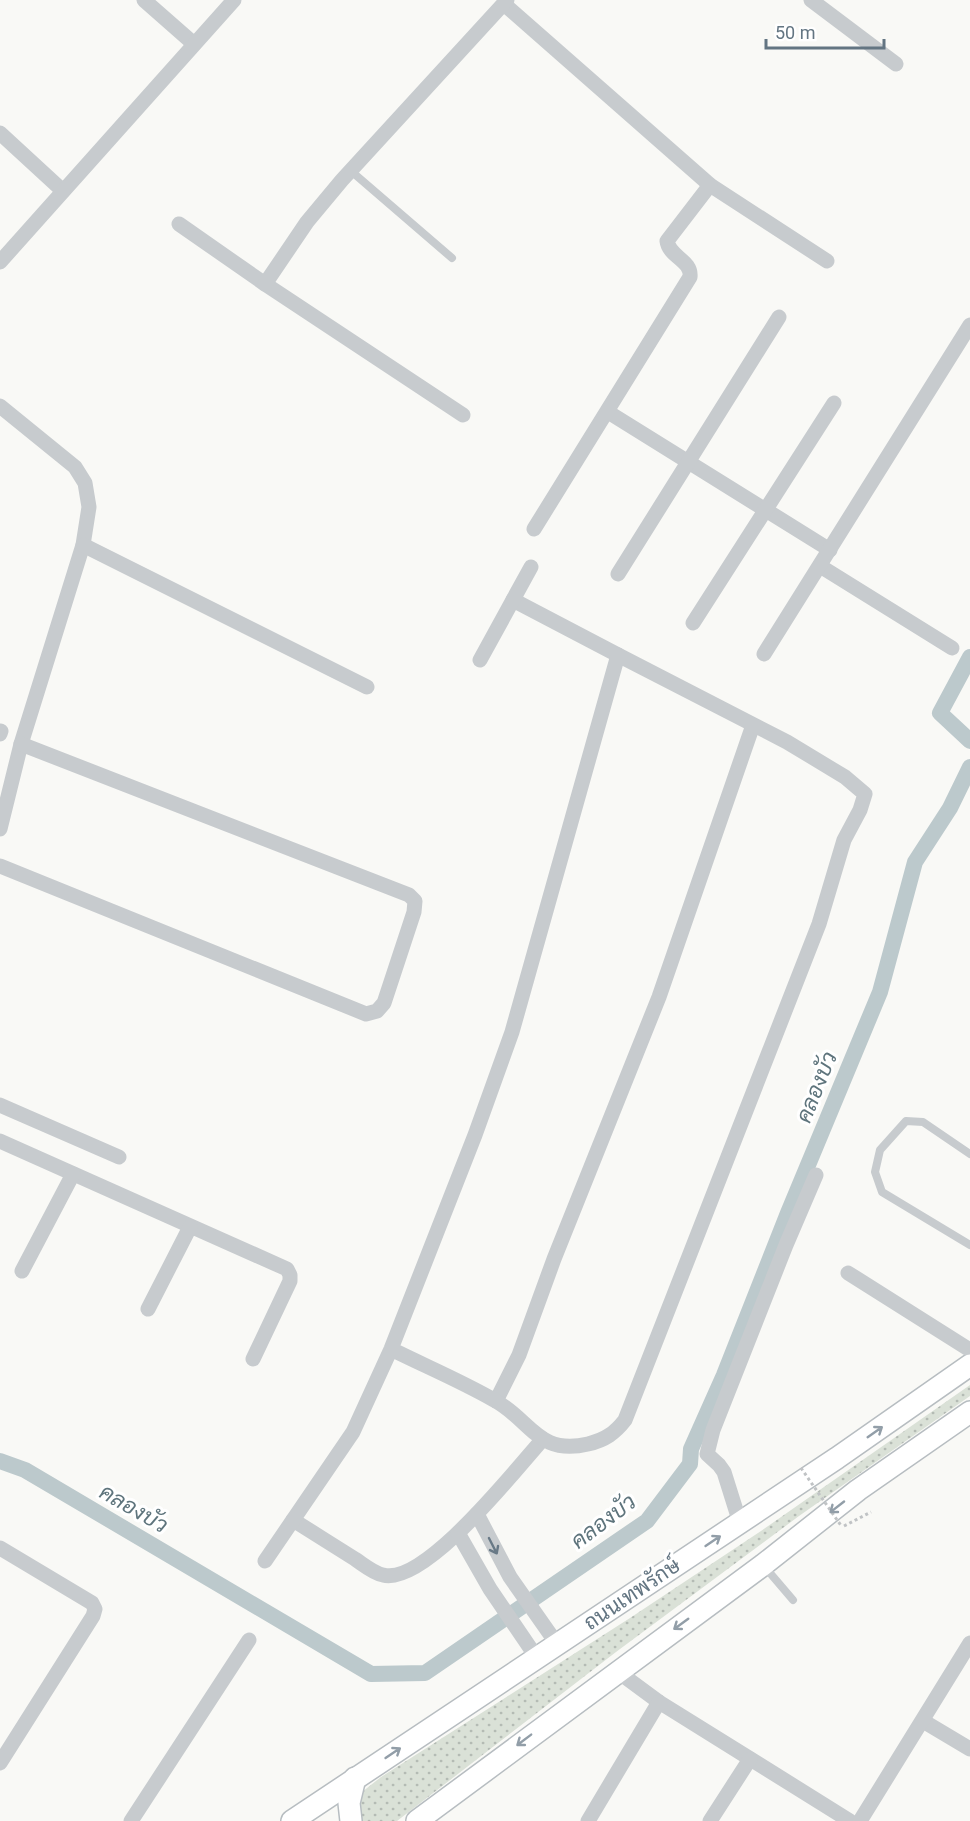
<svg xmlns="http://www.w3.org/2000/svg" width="970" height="1821" font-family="Roboto,Sarabun,sans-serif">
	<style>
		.grass { fill: url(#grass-dots) }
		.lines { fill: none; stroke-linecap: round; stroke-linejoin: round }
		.canal { stroke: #bcc9cc; stroke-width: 16 }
		.secondary-casing { stroke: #b7bdc1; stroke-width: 24 }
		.path { stroke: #c0c3c5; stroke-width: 3; stroke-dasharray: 3 3; stroke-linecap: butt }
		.service { stroke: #c7cbce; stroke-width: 8 }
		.minor { stroke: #c7cbce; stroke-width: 15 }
		.secondary { stroke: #fff; stroke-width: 21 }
		.path-bridge { stroke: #c0c3c5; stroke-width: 3; stroke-dasharray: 3 3; stroke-linecap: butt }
		.oneway { stroke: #929ea8 }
		.oneway2 { stroke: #687986 }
		.labels { text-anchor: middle; stroke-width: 6; stroke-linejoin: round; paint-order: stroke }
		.street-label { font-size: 21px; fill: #637582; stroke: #fff }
		.water-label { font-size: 22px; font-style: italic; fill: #5e747c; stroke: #fff }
	</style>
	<defs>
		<pattern id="grass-dots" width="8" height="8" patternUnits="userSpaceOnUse" patternTransform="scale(1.5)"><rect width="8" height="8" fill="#dae1d7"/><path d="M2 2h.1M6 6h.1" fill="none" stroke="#b4bbb4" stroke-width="1.8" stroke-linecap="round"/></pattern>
	</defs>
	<rect width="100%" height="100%" fill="#f9f9f6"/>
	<path class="grass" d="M970 1385V1396L799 1516 616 1652 397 1821H361L354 1806 362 1792 381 1777 630 1618 761 1531Z"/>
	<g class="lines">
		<g class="canal">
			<path d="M970 657 940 713 970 741"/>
			<path d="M0 1461 25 1470 371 1674 425 1673 647 1521 690 1464 691 1449 724 1375 788 1213 880 992 915 862 950 808 970 767"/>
		</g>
		<defs>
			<g id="secondary">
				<path d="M292 1821 837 1458 970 1365"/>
				<path d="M351 1821 349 1803 355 1778"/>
				<path d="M417 1821 763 1565 858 1490 970 1412"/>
			</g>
		</defs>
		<use href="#secondary" class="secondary-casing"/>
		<path class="path" d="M844 1526 871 1512"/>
		<g class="service">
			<path d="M351 171 452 258"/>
			<path d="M970 1154 923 1122 906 1121 880 1150 875 1172 882 1192 970 1245"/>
			<path d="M764 1566 793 1600"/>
		</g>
		<g class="minor">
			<path d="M144 0 194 44"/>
			<path d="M811 0 896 64"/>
			<path d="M504 4 710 185 827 261"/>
			<path d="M0 133 63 191"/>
			<path d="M179 224 265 284 463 415"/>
			<path d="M0 262 234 0"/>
			<path d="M265 284 307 222 342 180 507 0"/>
			<path d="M0 406 75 467 85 483 89 507 83 545 21 744 0 829"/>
			<path d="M608 412 830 550"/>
			<path d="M534 529 690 277C692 260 669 257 667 241L710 185"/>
			<path d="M83 545 367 687"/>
			<path d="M820 566 952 648"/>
			<path d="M618 574 779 317"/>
			<path d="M513 600 618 655"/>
			<path d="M693 623 834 403"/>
			<path d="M764 654 970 325"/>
			<path d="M480 660 531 567"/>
			<path d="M0 734 1 731"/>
			<path d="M0 866 366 1014 377 1011 384 1003 414 912 415 901 409 895 21 744"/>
			<path d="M0 1105 119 1157"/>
			<path d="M0 1141 287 1269 290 1275V1281L253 1359"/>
			<path d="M22 1271 73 1174"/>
			<path d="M848 1273 970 1350"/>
			<path d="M148 1309 190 1227"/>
			<path d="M496 1401 519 1355 554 1259 659 997 753 725"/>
			<path d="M477 1514 510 1577 557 1644"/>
			<path d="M293 1520C314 1533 334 1546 355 1559 364 1565 373 1573 383 1575 425 1586 516 1469 543 1439"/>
			<path d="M740 1523 724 1472 719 1465 707 1454 713 1430 786 1245 816 1175"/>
			<path d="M458 1533 490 1589 537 1658"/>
			<path d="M0 1548 92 1603 95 1609 93 1616 0 1763"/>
			<path d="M265 1561 353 1432 391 1349 475 1135 512 1032 618 655 787 742 845 777 865 794 860 810 844 840 819 924 625 1420C615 1433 605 1440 588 1444 538 1456 531 1420 494 1400 461 1381 425 1366 391 1349"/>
			<path d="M617 1671 659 1702"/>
			<path d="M923 1721 970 1749"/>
			<path d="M131 1821 249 1640"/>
			<path d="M588 1821 659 1702 850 1821"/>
			<path d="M710 1821 750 1759"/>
			<path d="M860 1821 970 1643"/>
		</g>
		<use href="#secondary" class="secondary"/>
		<path class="path-bridge" d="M801 1468 842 1527"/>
	</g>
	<defs><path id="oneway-shaft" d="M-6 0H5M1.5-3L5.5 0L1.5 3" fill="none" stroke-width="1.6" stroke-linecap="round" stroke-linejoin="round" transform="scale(1.5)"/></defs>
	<g class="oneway">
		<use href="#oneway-shaft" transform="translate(875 1432) rotate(-35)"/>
		<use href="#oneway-shaft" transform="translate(837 1507) rotate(142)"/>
		<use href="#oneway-shaft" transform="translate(713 1541) rotate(-34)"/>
		<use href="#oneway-shaft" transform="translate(681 1624) rotate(144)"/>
		<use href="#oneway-shaft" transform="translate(524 1740) rotate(143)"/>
		<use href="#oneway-shaft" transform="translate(393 1753) rotate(-34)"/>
	</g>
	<use class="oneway2" href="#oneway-shaft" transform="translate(493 1546) rotate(63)"/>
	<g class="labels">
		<g class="street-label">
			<text transform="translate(632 1594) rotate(-34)" y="7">ถนนเทพรักษ์</text>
		</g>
		<g class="water-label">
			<text transform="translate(816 1087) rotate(-68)" y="8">คลองบัว</text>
			<text transform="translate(134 1508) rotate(30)" y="8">คลองบัว</text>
			<text transform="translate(603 1521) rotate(-37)" y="8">คลองบัว</text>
		</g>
	</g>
	<path d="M766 39v9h118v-9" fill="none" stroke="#637582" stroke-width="3"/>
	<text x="775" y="39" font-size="18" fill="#637582" stroke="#ffffff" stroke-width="4.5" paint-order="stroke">50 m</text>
</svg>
